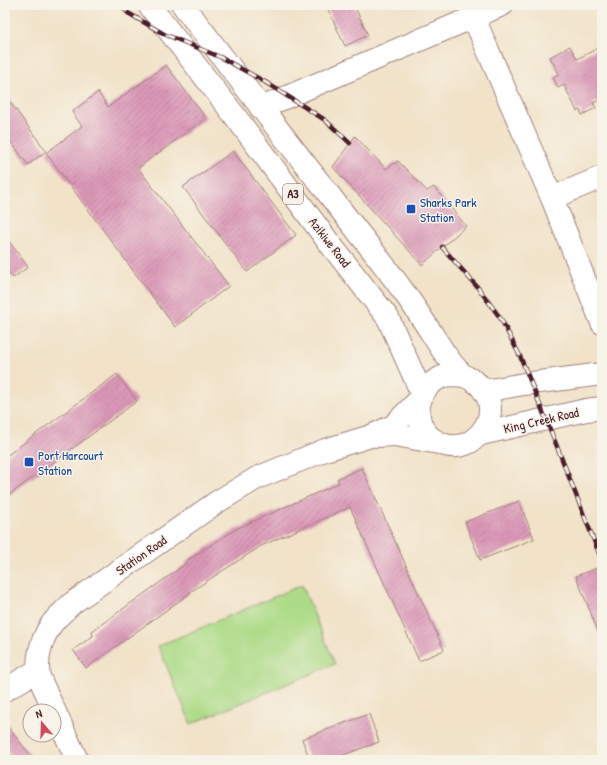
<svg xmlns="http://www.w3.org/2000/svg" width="607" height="765" font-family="'Patrick Hand',sans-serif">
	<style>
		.grass { fill: #addb88; stroke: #7c7d5a }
		.building { fill: url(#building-hatch) }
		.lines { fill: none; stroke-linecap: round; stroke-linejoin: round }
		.minor-casing { stroke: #9e807a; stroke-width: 24 }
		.major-casing { stroke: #9e807a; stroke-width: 24 }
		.minor { stroke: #fff; stroke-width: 22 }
		.major { stroke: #fff; stroke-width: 22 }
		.rail-casing { stroke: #4a1f2b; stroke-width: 4.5 }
		.rail { stroke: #f7f3e8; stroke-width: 3; stroke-dasharray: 9; stroke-linecap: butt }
		.transit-dot { fill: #1a4fb4; stroke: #f7f3e8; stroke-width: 1.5 }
		.labels { text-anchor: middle; stroke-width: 3; stroke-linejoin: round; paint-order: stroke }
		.shield { fill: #f7f3e8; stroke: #7e5f64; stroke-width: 1 }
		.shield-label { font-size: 12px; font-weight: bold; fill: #4a1f2b }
		.transit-label { font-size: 13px; fill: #164399; stroke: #f7f3e8; text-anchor: start }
		.street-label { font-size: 13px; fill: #4a1f2b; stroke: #f7f3e8 }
	</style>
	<defs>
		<pattern id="building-hatch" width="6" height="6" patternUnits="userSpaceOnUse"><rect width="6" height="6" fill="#dc98b8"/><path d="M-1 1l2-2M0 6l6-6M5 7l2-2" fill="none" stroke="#b47b96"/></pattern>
	</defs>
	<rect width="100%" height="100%" fill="#f7f3e8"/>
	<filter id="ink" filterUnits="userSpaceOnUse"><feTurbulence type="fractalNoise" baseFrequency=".025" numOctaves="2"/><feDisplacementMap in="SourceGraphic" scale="8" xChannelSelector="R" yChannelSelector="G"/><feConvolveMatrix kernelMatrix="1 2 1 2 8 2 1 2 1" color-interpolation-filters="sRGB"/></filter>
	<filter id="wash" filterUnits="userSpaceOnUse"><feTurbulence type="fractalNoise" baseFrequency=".012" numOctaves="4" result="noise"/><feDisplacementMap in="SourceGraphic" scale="16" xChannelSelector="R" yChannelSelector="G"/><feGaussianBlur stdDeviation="0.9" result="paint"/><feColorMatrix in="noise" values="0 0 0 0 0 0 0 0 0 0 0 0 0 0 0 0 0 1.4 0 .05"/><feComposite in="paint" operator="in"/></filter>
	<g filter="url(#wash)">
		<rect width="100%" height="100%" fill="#f1e2c8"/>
		<path class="grass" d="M302 585 335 664 191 724 158 646Z"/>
		<g id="blocks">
			<g class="building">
				<path d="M326 5H354L368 35 345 46Z"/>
				<path d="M570 46 577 59 602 46V99L593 103 596 108 582 115 580 110 577 111 564 85 558 88 553 77 559 74 550 57Z"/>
				<path d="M166 65 206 118 138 168 229 286 175 327 46 153 82 126 72 112 98 92 108 107Z"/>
				<path d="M5 95 46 151 28 165 5 134Z"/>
				<path d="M355 136 386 169 398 161 427 191 434 187 466 226 422 265 333 167Z"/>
				<path d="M233 151 296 235 247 272 183 187Z"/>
				<path d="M5 236 28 267 13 278 5 268Z"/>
				<path d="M117 374 137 401 5 498V457Z"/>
				<path d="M362 468 444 650 419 661 350 507 261 546 190 592V593L86 668 73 650 93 636 92 631 187 563 186 561 236 529 339 483 337 479Z"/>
				<path d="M519 501 534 539 480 560 465 522Z"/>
				<path d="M602 566V639H601L576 576Z"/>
				<path d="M369 714 379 742 330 760H310L302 739Z"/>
				<path d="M5 723 34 760H15L5 747Z"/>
			</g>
		</g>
	</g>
	<g filter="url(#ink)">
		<use href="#blocks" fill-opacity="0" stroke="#9e807a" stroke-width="1"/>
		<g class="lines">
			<defs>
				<g id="minor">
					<path d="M473 16 552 198 602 323"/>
					<path d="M261 108 502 5"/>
					<path d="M552 198 602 177"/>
					<path d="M484 391 524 384 602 374"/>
					<path d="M481 434 586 410 602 408"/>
					<path d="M376 436 395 435 439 443"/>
					<path d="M5 690 38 670"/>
					<path d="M77 760 39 677C36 659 41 640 51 625 56 617 65 611 71 604L217 502 257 478 325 450 371 436 393 426 419 400"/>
				</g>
				<g id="major">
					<path d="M149 5 238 120 327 240 388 318 422 394"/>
					<path d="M183 5C230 67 278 130 327 192 352 225 379 257 403 291 418 311 431 333 445 354 450 361 457 370 463 375 467 378 472 379 475 382 481 385 485 392 488 398 494 415 486 430 473 440 464 447 450 448 440 443 411 432 412 390 440 378 447 374 455 375 464 376"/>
				</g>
			</defs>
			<use href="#minor" class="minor-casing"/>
			<use href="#major" class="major-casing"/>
			<use href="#minor" class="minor"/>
			<use href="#major" class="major"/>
			<defs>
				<g id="rail">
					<path d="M121 5 128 13 164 34 220 57 265 82 325 120 350 143"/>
					<path d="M442 247 479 289 501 319 520 356 554 439 602 561"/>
				</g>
			</defs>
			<use href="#rail" class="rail-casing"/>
			<use href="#rail" class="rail"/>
		</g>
	</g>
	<g class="transit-dot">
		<rect x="406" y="204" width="10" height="10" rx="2"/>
		<rect x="24" y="457" width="10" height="10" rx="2"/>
	</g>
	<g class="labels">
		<rect class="shield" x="283" y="184" width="20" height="20" rx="3"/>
		<g class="shield-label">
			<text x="293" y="198">A3</text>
		</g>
		<g class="transit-label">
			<text x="420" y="207">Sharks Park<tspan x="420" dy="15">Station</tspan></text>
			<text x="38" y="460">Port Harcourt<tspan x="38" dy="15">Station</tspan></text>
		</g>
		<g class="street-label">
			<text transform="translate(330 242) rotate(52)" y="5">Azikiwe Road</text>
			<text transform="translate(541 420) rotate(-13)" y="5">King Creek Road</text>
			<text transform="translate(141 555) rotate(-35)" y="5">Station Road</text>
		</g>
	</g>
	<rect width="607" height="765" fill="none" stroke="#f7f3e8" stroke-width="20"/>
	<g transform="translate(42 723) rotate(341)"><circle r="19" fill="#f7f3e8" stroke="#b29e9c"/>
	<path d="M0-3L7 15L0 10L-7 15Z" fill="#d1495b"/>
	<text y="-6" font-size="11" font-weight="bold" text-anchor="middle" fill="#4a1f2b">N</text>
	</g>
</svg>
